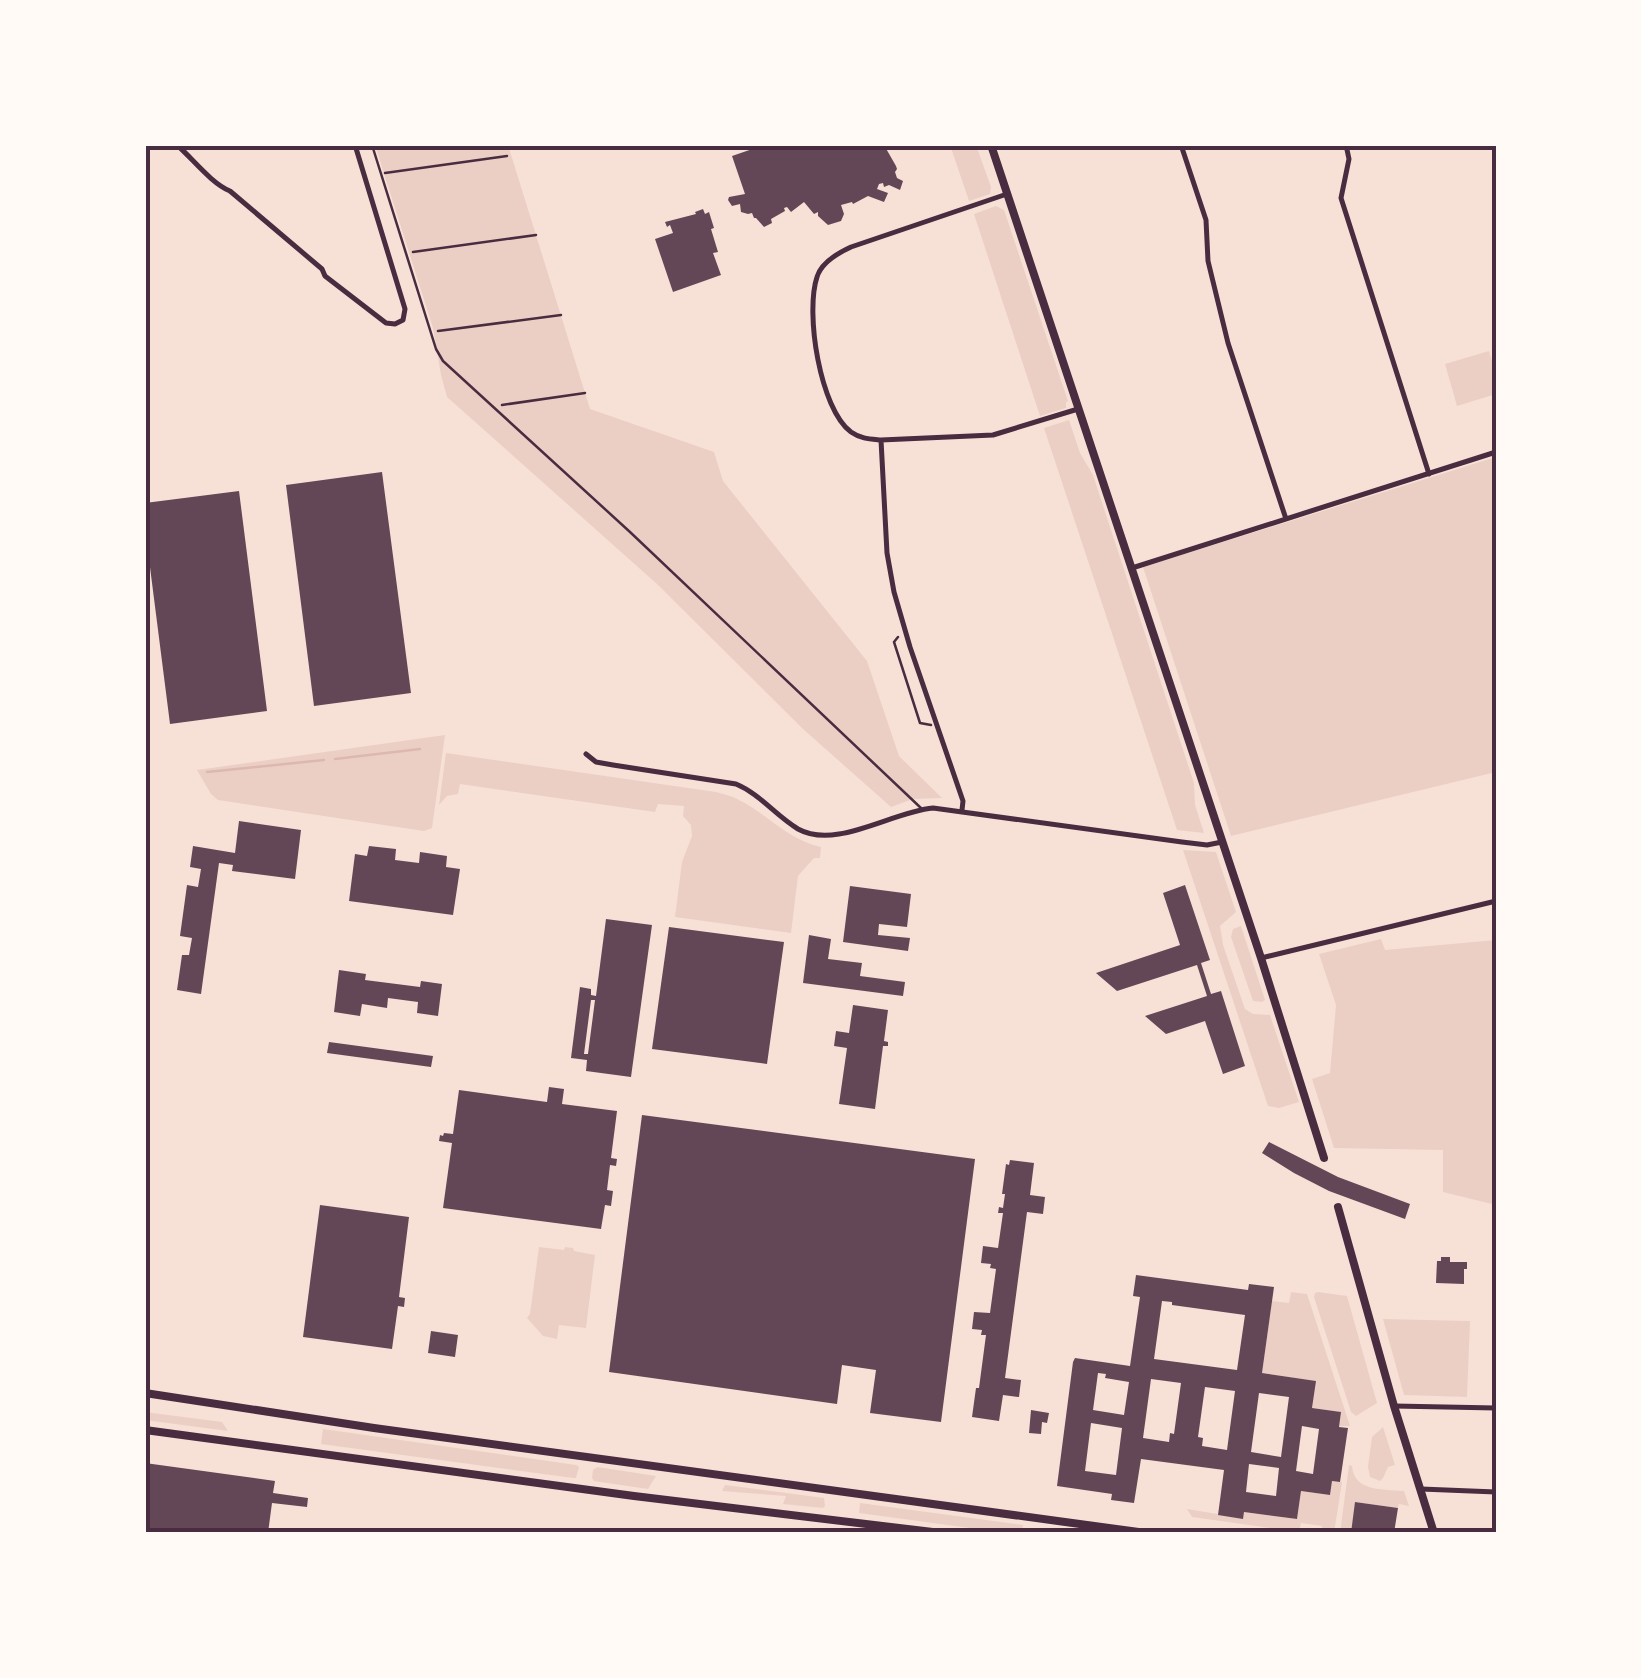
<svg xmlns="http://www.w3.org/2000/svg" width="1641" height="1678" viewBox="0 0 1641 1678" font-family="Figtree,sans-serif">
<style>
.green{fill:#ebcfc5}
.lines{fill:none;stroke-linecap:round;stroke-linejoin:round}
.stream{stroke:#dcb8b0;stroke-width:2.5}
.building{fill:#644757;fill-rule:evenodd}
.path{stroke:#4a2c40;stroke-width:2.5}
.service{stroke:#4a2c40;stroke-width:2.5}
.minor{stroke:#4a2c40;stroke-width:5}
.secondary{stroke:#4a2c40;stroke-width:8}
.neatline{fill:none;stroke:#4a2c40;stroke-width:4}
</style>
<rect width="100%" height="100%" fill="#f7e1d7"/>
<!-- green -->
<path class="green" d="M375,145H508L590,409L714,452L723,481L867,661L899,756L942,798L913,799L891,807L803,729L657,584L447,397L441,375L433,328Z
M950,145H976L991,187L990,194L969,201Z
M996,206L1004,210L1068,401L1066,402V408L1040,416L974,214Z
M1489,351L1496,375V394L1457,406L1445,364Z
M1069,420L1080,453L1093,475L1194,783L1195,805L1204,833L1177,830L1044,428Z
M1496,457V772L1231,836L1143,567Z
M445,735L432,828L424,831L218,800L211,794L197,770Z
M446,753L716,792C723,794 732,796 739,800C769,815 786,839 821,847L820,858H814L798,876L791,933L675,917L682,862L692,836L691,825L683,816L684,806L658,804L655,812L460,784L458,794L447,796L439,805Z
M1183,850L1216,852L1236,912L1220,926L1223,945L1245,1009L1253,1014L1270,1015L1299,1102L1279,1108L1268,1106Z
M1241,926L1265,1000L1262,1002L1253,1001L1231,937L1233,929Z
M1381,939L1385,950L1496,940V1205L1443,1192V1150L1334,1148L1312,1079L1330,1073L1336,1005L1319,954Z
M539,1247L564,1250L565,1247L573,1248L574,1251L595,1255L586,1328L559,1325L557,1339L543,1336L527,1318L530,1314Z
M1291,1292L1307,1294L1350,1426H1339L1340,1412L1312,1408L1315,1381L1262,1373L1272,1301L1289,1303Z
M1318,1292L1347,1296L1377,1403L1356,1416L1351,1412L1314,1297L1315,1293Z
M1383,1319L1470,1321L1467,1397L1404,1395Z
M145,1412L222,1422L228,1431L145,1420Z
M1383,1427L1395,1465L1388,1467L1383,1478L1380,1481L1370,1477L1368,1467L1372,1437Z
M323,1429L576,1465L579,1467L576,1478H573L321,1444Z
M1349,1465L1352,1466C1354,1492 1383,1489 1404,1491L1409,1506L1399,1504L1398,1508L1356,1502L1351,1533H1340Z
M597,1467L656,1476L648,1489L594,1481L592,1478L593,1470Z
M1332,1481L1342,1482L1334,1533H1322V1526L1301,1523L1299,1532L1192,1517L1187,1509L1242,1518L1244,1512L1297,1519L1301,1491L1330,1495Z
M725,1485L824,1498L825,1506L823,1508L783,1504L786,1496L722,1491Z
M860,1503L1023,1525L1022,1533H1007L859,1513Z"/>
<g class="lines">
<!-- stream -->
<path class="stream" d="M335,759L420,749
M207,772L324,760"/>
</g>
<!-- building -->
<path class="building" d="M764,145H884L896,166L897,169L895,172L897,178L903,181L900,190L889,185L884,187L883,183L879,184L877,189L888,193L884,202L868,196L853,204L852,202L841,205L844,214L841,221L828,225L818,216V212L814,214L804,202L791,212L787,207L784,208L785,211L771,219L772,223L764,227L756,218H754L752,213L748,214L741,212L740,204L732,206L728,200L729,197L745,194L732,156Z
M703,209L705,214L709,212L714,228L711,229L718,252L713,253L721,275L673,292L655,239L673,233L670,225L667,227L665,222L696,214L695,212Z
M382,472L411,693L314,706L286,485Z
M239,491L267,711L170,724L145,528V503Z
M239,821L301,830L295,879L232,871L233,865L219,863L201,994L177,990L182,955H189L192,938L180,936L187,885L198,887L201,869L190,867L193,846L235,853Z
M369,846L396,849L395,860L419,863L420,852L447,856L446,867L460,869L453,915L349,901L355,854L367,856Z
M1185,885L1210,960L1201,963L1211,994L1221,991L1245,1066L1223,1074L1205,1021L1166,1034L1145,1016L1207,996L1197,965L1117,991L1096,973L1180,945L1163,893Z
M850,886L911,894L907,927L879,924L878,935L910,938L908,951L843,942Z
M606,919L652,925L631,1077L586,1071L587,1060L571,1058L580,987L591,989V995L596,996ZM591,1000H595L588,1054H584Z
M669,927L784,942L767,1064L652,1049Z
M809,935L831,939L828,959L862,963L860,976L905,982L903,996L803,983Z
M339,970L366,974L365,980L420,987L421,981L442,984L438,1016L417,1013L418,1002L388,998L387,1008L362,1004L360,1016L334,1012Z
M853,1005L888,1010L884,1041L888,1042V1046H883L875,1109L839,1104L847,1048L834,1046L836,1031L849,1033Z
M329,1042L433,1056L431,1067L327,1053Z
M549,1087L564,1089L562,1104L617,1111L611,1158L617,1159L616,1166L610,1165L607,1190L613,1191L611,1206L605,1205L601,1229L443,1208L452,1143L439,1141L440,1135L443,1136L444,1133L453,1134L459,1090L547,1102Z
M642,1115L975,1159L941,1422L870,1413L876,1370L842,1365L837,1404L609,1372Z
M1269,1142L1338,1177L1410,1204L1405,1219L1329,1191L1294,1173L1262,1153Z
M1010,1160L1034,1163L1030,1195L1045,1197L1043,1214L1027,1212L1005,1378L1021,1380L1019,1397L1003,1395L999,1421L972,1417L976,1388H979L986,1335H981L982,1330L972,1329L974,1312L990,1313L996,1269L990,1268L991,1264L981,1263L983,1246L998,1248L1003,1213H998L999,1207L1003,1208L1005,1194H1002L1006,1164L1009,1165Z
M320,1205L409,1217L399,1297L405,1298L404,1307L398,1306L392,1349L303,1337Z
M1441,1257H1450V1262H1467V1269H1464V1284L1436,1283L1437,1261H1441Z
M1136,1275L1248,1290L1249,1284L1274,1287L1262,1373L1316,1381L1312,1408L1341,1412L1339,1427L1348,1428L1340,1482L1332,1481L1330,1495L1301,1491L1297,1519L1244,1512L1243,1519L1218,1515L1224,1470L1141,1459L1134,1503L1111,1500L1112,1494L1057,1486L1073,1362L1075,1358L1130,1366L1140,1297L1133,1296ZM1162,1301L1172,1302V1305L1245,1315L1237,1370L1154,1359ZM1098,1373L1106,1374L1105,1378L1129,1382L1124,1415L1093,1410ZM1151,1379L1181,1383L1174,1434L1170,1433L1169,1442L1143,1438ZM1205,1387L1235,1391L1227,1450L1202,1446L1203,1438L1198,1437ZM1259,1393L1289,1397L1281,1457L1251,1452ZM1091,1423L1122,1428L1116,1475L1085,1471ZM1302,1426L1319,1429L1313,1474L1296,1471ZM1249,1464L1279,1468L1276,1496L1246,1492Z
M431,1331L458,1335L455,1357L428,1353Z
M1031,1410L1049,1413L1047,1423L1042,1422L1041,1434L1029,1433Z
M145,1463L275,1481L273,1493L308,1498L307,1507L272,1503L268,1533H145Z
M1355,1502L1398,1508L1394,1533H1351Z"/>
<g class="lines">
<!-- path -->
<path class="path" d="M385,173L507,156
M413,252L536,235
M438,331L561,315
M502,405L585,393
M898,637L894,642L920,723L931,725"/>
<!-- service -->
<path class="service" d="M372,145L436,349L443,361L630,532L922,809"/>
<!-- minor -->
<path class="minor" d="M177,145C193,159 211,183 230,191L322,269L325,276L386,323L395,324L403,320L405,309L355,145
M1181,145L1206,220L1208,261L1228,343L1286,519
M1346,145L1349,159L1341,198L1429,474
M1007,194L851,247C838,253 821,263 817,277C805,313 820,409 851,432C861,439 870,439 881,440L993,435L1078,409
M881,440L887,553L894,592L910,647L963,801L962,810
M1132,568L1496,452
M586,754L596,762L613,765L736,784C760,794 776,816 798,829C836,850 891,812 933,808L1182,842L1207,845L1222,842
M1261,958L1496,901
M1394,1406L1496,1408
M1421,1489L1496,1492"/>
<!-- secondary -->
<path class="secondary" d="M991,145L1261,958L1324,1158
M1338,1207L1394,1406L1434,1533
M145,1393L374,1428L1146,1533
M145,1430L634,1496L941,1533"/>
</g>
<!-- border -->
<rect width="1641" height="1678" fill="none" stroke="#fffaf5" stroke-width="295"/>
<rect x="148" y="148" width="1346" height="1382" class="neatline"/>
</svg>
